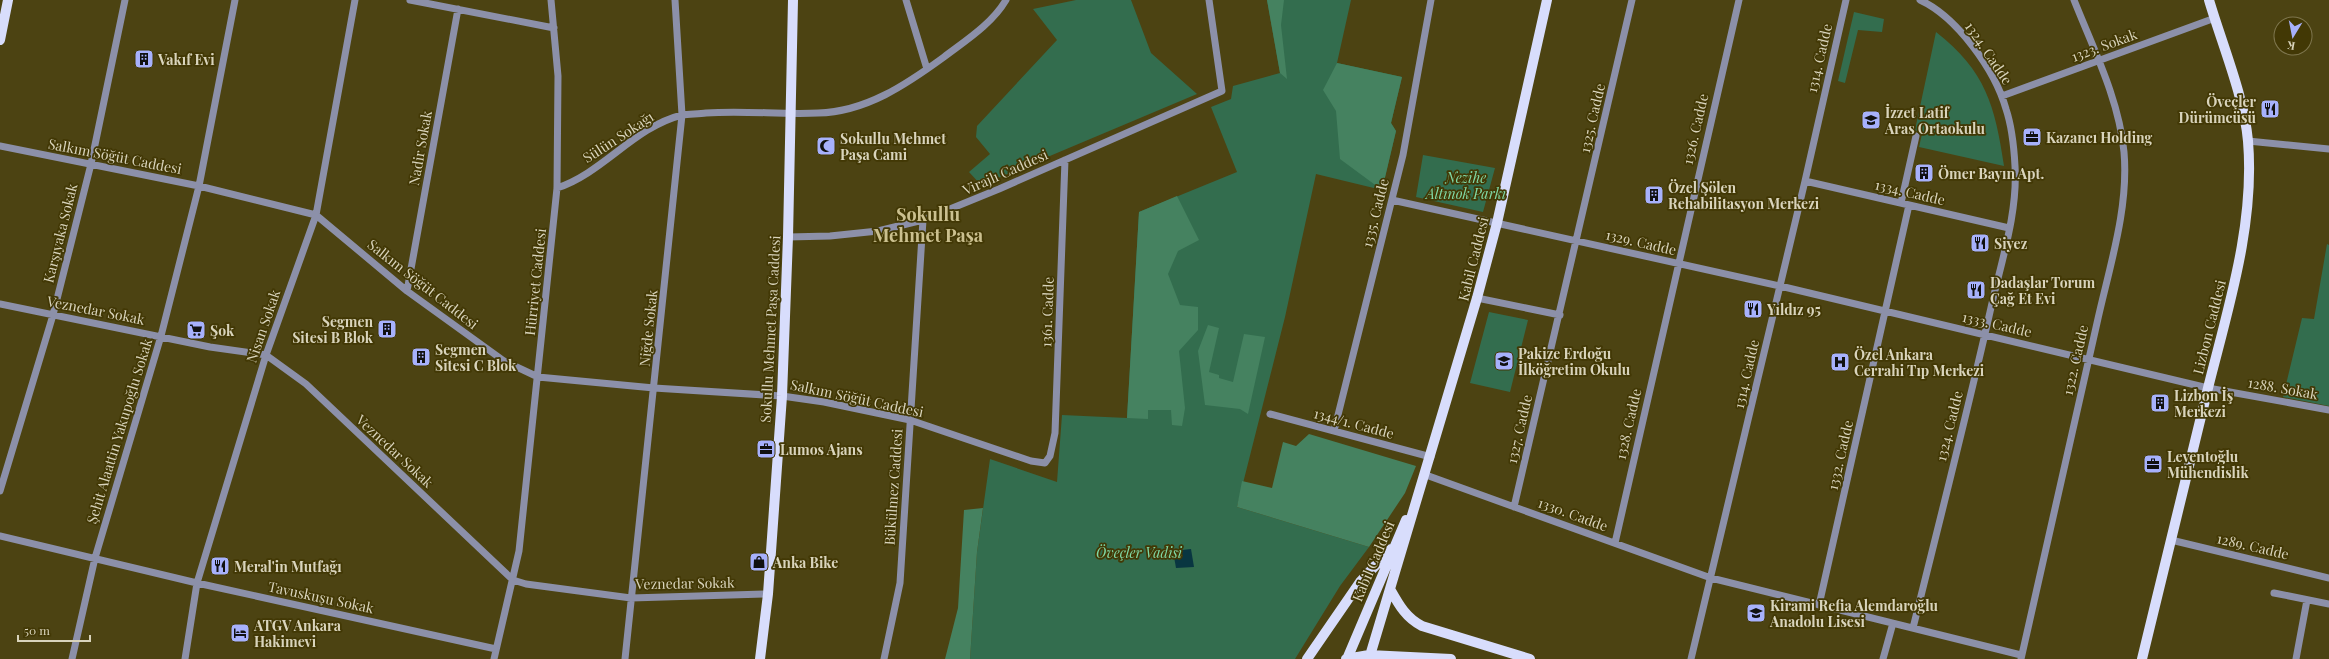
<svg xmlns="http://www.w3.org/2000/svg" width="2329" height="659" viewBox="0 0 2329 659" font-family="'Playfair Display',serif">
<style>
.green{fill:#336d4e}
.forest{fill:#458260}
.water{fill:#093641}
.lines{fill:none;stroke-linecap:round;stroke-linejoin:round}
.minor{stroke:#8c90a9;stroke-width:7}
.major{stroke:#d8ddfc;stroke-width:10}
.labels{text-anchor:middle;dominant-baseline:central;stroke-width:3.5;stroke-linejoin:round;paint-order:stroke}
.street-label{font-size:14px;fill:#d9d4bc;stroke:#423805}
.poi-label{font-size:14px;font-weight:bold;fill:#d9d4bc;stroke:#423805;text-anchor:start}
.park-label{font-size:14px;font-style:italic;fill:#81daa7;stroke:#423805}
.district-label{font-size:18px;font-weight:bold;fill:#cbc08f;stroke:#423805}
</style>
<rect width="100%" height="100%" fill="#4c4312"/>
<!-- green -->
<path class="green" d="M1076,0H1131L1151,53L1197,94L981,185L969,172L990,154L976,137L977,126L1057,40L1033,9Z
M1267,0H1351L1337,63L1402,77L1391,123L1396,131L1382,190L1316,174L1285,317L1237,507L1369,547L1340,586L1295,659H970L977,552L990,459L1057,482L1062,415L1127,418L1139,212L1237,172L1211,107L1231,99L1233,86L1280,73Z
M1854,12L1884,19L1882,32L1858,30L1845,83L1838,81Z
M1936,32C1986,71 1995,106 2004,166L1919,147L1922,134L1915,130Z
M1423,155L1495,168L1483,212L1416,197Z
M2327,244L2329,245V406L2283,397L2302,318L2314,319Z
M1489,312L1528,320L1510,392L1470,383Z"/>
<!-- forest -->
<path class="forest" d="M1267,0H1284L1281,25L1287,79L1280,73Z
M1337,63L1402,77L1391,123L1396,131L1382,190L1340,159L1336,111L1323,90Z
M1177,196L1199,240L1178,251L1168,274L1180,305L1198,307V330L1179,351L1185,408L1182,426L1172,425L1171,410H1148V419L1127,418L1139,212Z
M1208,325L1219,328L1209,372L1219,375V378L1233,382L1244,334L1265,337L1248,414L1240,409L1205,405L1198,351Z
M1309,434L1416,466L1405,493L1369,547L1237,507L1242,481L1272,488L1283,442L1296,446Z
M983,508L977,552L970,659H945L958,608L964,510Z"/>
<!-- water -->
<path class="water" d="M1191,549L1194,567L1176,568L1173,551Z"/>
<g class="lines">
<!-- minor -->
<path class="minor" d="M410,0L554,28
M906,0L927,69
M2002,96L2215,18
M2248,141L2329,149
M0,146L199,186L316,215L407,291L504,361L538,377L654,388L782,396L824,402L910,420L1031,461L1045,463L1050,456L1055,433L1065,160
M1805,181L2009,228
M557,188C603,173 634,127 682,115C690,114 699,114 706,113C744,110 781,115 818,113C866,112 907,84 944,57C965,41 992,24 1006,0
M1392,200L1780,286L2208,388L2329,410
M1901,203L1916,136
M788,237L830,236L878,231L923,220L999,189L1222,91L1209,0
M407,291L458,9
M1477,298L1560,315
M0,304L210,347L266,355L306,384L513,580L526,584L631,598L768,594
M1270,414L1431,457
M1334,431L1403,155L1431,0
M1426,475L1711,578L2021,655
M0,491L53,315L91,164L125,0
M1514,507L1632,0
M0,536L197,583L496,649
M2171,540L2329,578
M1615,543L1739,0
M2274,593L2329,604
M1819,605L1909,205
M1913,628C1939,523 1966,418 1990,312C2000,265 2018,215 2015,166C2014,147 2012,127 2006,109C1995,70 1957,17 1920,0
M72,659L95,558L161,336L199,186L235,0
M185,659L197,583L266,355L316,215L355,0
M494,659L519,551L557,188L558,76L551,0
M625,659L682,115L675,0
M884,659L900,583L923,220
M1691,659L1805,181L1846,0
M1883,659L1893,623
M2021,659C2046,547 2072,435 2097,323C2109,268 2129,209 2124,152C2119,99 2093,48 2074,0
M2296,659L2307,600"/>
<!-- major -->
<path class="major" d="M0,40L8,0
M1390,589C1399,605 1406,618 1422,626L1530,659
M760,659L768,594L782,396L788,237L793,0
M1307,659L1360,582L1391,549
M1346,659L1369,655L1451,659
M1347,659L1406,520
M1369,659L1477,298L1497,223L1547,0
M2142,659C2164,569 2186,478 2208,388C2228,308 2255,225 2248,141C2244,96 2222,44 2209,0"/>
</g>
<!-- icons -->
<defs>
<g id="building-square" transform="scale(1)"><rect x="-9" y="-9" width="18" height="18" rx="4" fill="#a7b1fc" stroke="#423805"/><path d="M-4-6H4V6H1V3H-1V6H-4ZM-2.5-4.3h1.7v1.8h-1.7ZM.8-4.3h1.7v1.8H.8ZM-2.5-1h1.7V.8h-1.7ZM.8-1h1.7V.8H.8Z" fill="#111"/></g>
<g id="restaurant-square" transform="scale(1)"><rect x="-9" y="-9" width="18" height="18" rx="4" fill="#a7b1fc" stroke="#423805"/><path d="M-5-6h1v4h1v-4h1v4h1v-4h1v5L-1.5 .5V6h-2V.5L-5-1ZM5-6V6H3V1.5H1.5Q1.5-4 5-6Z" fill="#111"/></g>
<g id="school-square" transform="scale(1)"><rect x="-9" y="-9" width="18" height="18" rx="4" fill="#a7b1fc" stroke="#423805"/><path d="M0-5L7-2L0 1L-7-2ZM-4 1L0 2.5L4 1V4Q0 6-4 4Z" fill="#111"/></g>
<g id="office-square" transform="scale(1)"><rect x="-9" y="-9" width="18" height="18" rx="4" fill="#a7b1fc" stroke="#423805"/><path d="M-6-3h4V-5.5h4V-3h4V5H-6ZM-1-4.5V-3h2v-1.5ZM-6 0V1H6V0Z" fill="#111"/></g>
<g id="mosque-square" transform="scale(1)"><rect x="-9" y="-9" width="18" height="18" rx="4" fill="#a7b1fc" stroke="#423805"/><path d="M3.5-4.9A6 6 0 1 0 3.5 4.9A5 5 0 1 1 3.5-4.9Z" fill="#111"/></g>
<g id="supermarket-square" transform="scale(1)"><rect x="-9" y="-9" width="18" height="18" rx="4" fill="#a7b1fc" stroke="#423805"/><path d="M-6-5.5h2.5l.6 2H6L4.5 2H-2.5L-4.4-4H-6ZM-1.5 3.2a1.3 1.3 0 1 0 .1 0ZM3 3.2a1.3 1.3 0 1 0 .1 0Z" fill="#111"/></g>
<g id="hospital-square" transform="scale(1)"><rect x="-9" y="-9" width="18" height="18" rx="4" fill="#a7b1fc" stroke="#423805"/><path d="M-5-5h3v3.5h4V-5h3V5h-3V1.5h-4V5h-3Z" fill="#111"/></g>
<g id="shop-square" transform="scale(1)"><rect x="-9" y="-9" width="18" height="18" rx="4" fill="#a7b1fc" stroke="#423805"/><path d="M-5-2.5h2.3a2.7 3.5 0 0 1 5.4 0H5L5.5 6h-11ZM-1.5-2.5h3a1.5 2.3 0 0 0-3 0Z" fill="#111"/></g>
<g id="hotel-square" transform="scale(1)"><rect x="-9" y="-9" width="18" height="18" rx="4" fill="#a7b1fc" stroke="#423805"/><path d="M-6-4.5h1.5V1H6V5H4.5V3h-9V5H-6ZM-4 0a1.8 1.8 0 1 1 3.6 0ZM.5 0V-2.5h3Q6-2.5 6 0Z" fill="#111"/></g>
</defs>
<g fill-rule="evenodd">
<use href="#building-square" x="144" y="59"/>
<use href="#restaurant-square" x="2270" y="109"/>
<use href="#school-square" x="1871" y="120"/>
<use href="#office-square" x="2032" y="137"/>
<use href="#mosque-square" x="826" y="146"/>
<use href="#building-square" x="1924" y="173"/>
<use href="#building-square" x="1654" y="195"/>
<use href="#restaurant-square" x="1980" y="243"/>
<use href="#restaurant-square" x="1976" y="290"/>
<use href="#restaurant-square" x="1753" y="309"/>
<use href="#building-square" x="387" y="329"/>
<use href="#supermarket-square" x="196" y="330"/>
<use href="#building-square" x="421" y="357"/>
<use href="#school-square" x="1504" y="361"/>
<use href="#hospital-square" x="1840" y="362"/>
<use href="#building-square" x="2160" y="403"/>
<use href="#office-square" x="766" y="449"/>
<use href="#office-square" x="2153" y="464"/>
<use href="#shop-square" x="759" y="562"/>
<use href="#restaurant-square" x="220" y="566"/>
<use href="#school-square" x="1756" y="613"/>
<use href="#hotel-square" x="240" y="633"/>
</g>
<g class="labels">
<!-- street labels -->
<g class="street-label">
<text transform="translate(2104 45) rotate(-20)">1323. Sokak</text>
<text transform="translate(1989 53) rotate(56)">1324. Cadde</text>
<text transform="translate(1819 58) rotate(-77)">1314. Cadde</text>
<text transform="translate(1592 118) rotate(-77)">1325. Cadde</text>
<text transform="translate(1695 129) rotate(-77)">1326. Cadde</text>
<text transform="translate(618 137) rotate(-33)">Sülün Sokağı</text>
<text transform="translate(420 148) rotate(-80)">Nadir Sokak</text>
<text transform="translate(115 156) rotate(11)">Salkım Söğüt Caddesi</text>
<text transform="translate(1005 172) rotate(-24)">Virajlı Caddesi</text>
<text transform="translate(1910 192) rotate(13)">1334. Cadde</text>
<text transform="translate(1375 213) rotate(-76)">1335. Cadde</text>
<text transform="translate(60 233) rotate(-76)">Karşıyaka Sokak</text>
<text transform="translate(1641 242) rotate(13)">1329. Cadde</text>
<text transform="translate(1473 259) rotate(-76)">Kabil Caddesi</text>
<text transform="translate(535 282) rotate(-84)">Hürriyet Caddesi</text>
<text transform="translate(423 284) rotate(38)">Salkım Söğüt Caddesi</text>
<text transform="translate(96 310) rotate(11)">Veznedar Sokak</text>
<text transform="translate(1047 312) rotate(-88)">1361. Cadde</text>
<text transform="translate(1997 324) rotate(13)">1333. Cadde</text>
<text transform="translate(263 326) rotate(-71)">Nisan Sokak</text>
<text transform="translate(2209 327) rotate(-76)">Lizbon Caddesi</text>
<text transform="translate(648 328) rotate(-84)">Niğde Sokak</text>
<text transform="translate(770 329) rotate(-87)">Sokullu Mehmet Paşa Caddesi</text>
<text transform="translate(2075 360) rotate(-77)">1322. Cadde</text>
<text transform="translate(1746 374) rotate(-77)">1314. Cadde</text>
<text transform="translate(2283 388) rotate(10)">1288. Sokak</text>
<text transform="translate(857 398) rotate(12)">Salkım Söğüt Caddesi</text>
<text transform="translate(1354 423) rotate(15)">1344/1. Cadde</text>
<text transform="translate(1628 424) rotate(-77)">1328. Cadde</text>
<text transform="translate(1949 426) rotate(-76)">1324. Cadde</text>
<text transform="translate(1519 429) rotate(-77)">1327. Cadde</text>
<text transform="translate(119 431) rotate(-73)">Şehit Alaattin Yakupoğlu Sokak</text>
<text transform="translate(395 451) rotate(43)">Veznedar Sokak</text>
<text transform="translate(1840 455) rotate(-77)">1332. Cadde</text>
<text transform="translate(893 487) rotate(-86)">Bükülmez Caddesi</text>
<text transform="translate(1573 514) rotate(20)">1330. Cadde</text>
<text transform="translate(2253 546) rotate(13)">1289. Cadde</text>
<text transform="translate(1373 561) rotate(-67)">Kabil Caddesi</text>
<text transform="translate(685 583) rotate(-1)">Veznedar Sokak</text>
<text transform="translate(321 597) rotate(12)">Tavuskuşu Sokak</text>
</g>
<!-- poi labels -->
<g class="poi-label">
<text x="158" y="59">Vakıf Evi</text>
<text x="2256" y="101" text-anchor="end">Öveçler<tspan x="2256" dy="16">Dürümcüsü</tspan></text>
<text x="1885" y="112">İzzet Latif<tspan x="1885" dy="16">Aras Ortaokulu</tspan></text>
<text x="2046" y="137">Kazancı Holding</text>
<text x="840" y="138">Sokullu Mehmet<tspan x="840" dy="16">Paşa Cami</tspan></text>
<text x="1938" y="173">Ömer Bayın Apt.</text>
<text x="1668" y="187">Özel Şölen<tspan x="1668" dy="16">Rehabilitasyon Merkezi</tspan></text>
<text x="1994" y="243">Siyez</text>
<text x="1990" y="282">Dadaşlar Torum<tspan x="1990" dy="16">Çağ Et Evi</tspan></text>
<text x="1767" y="309">Yıldız 95</text>
<text x="373" y="321" text-anchor="end">Segmen<tspan x="373" dy="16">Sitesi B Blok</tspan></text>
<text x="210" y="330">Şok</text>
<text x="435" y="349">Segmen<tspan x="435" dy="16">Sitesi C Blok</tspan></text>
<text x="1518" y="353">Pakize Erdoğu<tspan x="1518" dy="16">İlköğretim Okulu</tspan></text>
<text x="1854" y="354">Özel Ankara<tspan x="1854" dy="16">Cerrahi Tıp Merkezi</tspan></text>
<text x="2174" y="395">Lizbon İş<tspan x="2174" dy="16">Merkezi</tspan></text>
<text x="780" y="449">Lumos Ajans</text>
<text x="2167" y="456">Leventoğlu<tspan x="2167" dy="16">Mühendislik</tspan></text>
<text x="773" y="562">Anka Bike</text>
<text x="234" y="566">Meral'in Mutfağı</text>
<text x="1770" y="605">Kirami Refia Alemdaroğlu<tspan x="1770" dy="16">Anadolu Lisesi</tspan></text>
<text x="254" y="625">ATGV Ankara<tspan x="254" dy="16">Hakimevi</tspan></text>
</g>
<!-- park labels -->
<g class="park-label">
<text x="1466" y="177">Nezihe<tspan x="1466" dy="16">Altınok Parkı</tspan></text>
<text x="1139" y="552">Öveçler Vadisi</text>
</g>
<!-- district labels -->
<g class="district-label">
<text x="928" y="214">Sokullu<tspan x="928" dy="21">Mehmet Paşa</tspan></text>
</g>
</g>
<!-- north arrow -->
<g transform="translate(2293 36) rotate(190)"><circle r="19" fill="#423805" stroke="#7e764e"/>
<path d="M0-3L7 15L0 10L-7 15Z" fill="#a7b1fc"/>
<text y="-6" font-size="11" font-weight="bold" text-anchor="middle" fill="#d9d4bc">K</text>
</g>
<!-- scale -->
<path d="M18 635v6h72v-6" fill="none" stroke="#d9d4bc" stroke-width="2"/>
<text x="24" y="635" font-size="12" fill="#d9d4bc" stroke="#423805" stroke-width="3" paint-order="stroke">50 m</text>
</svg>
